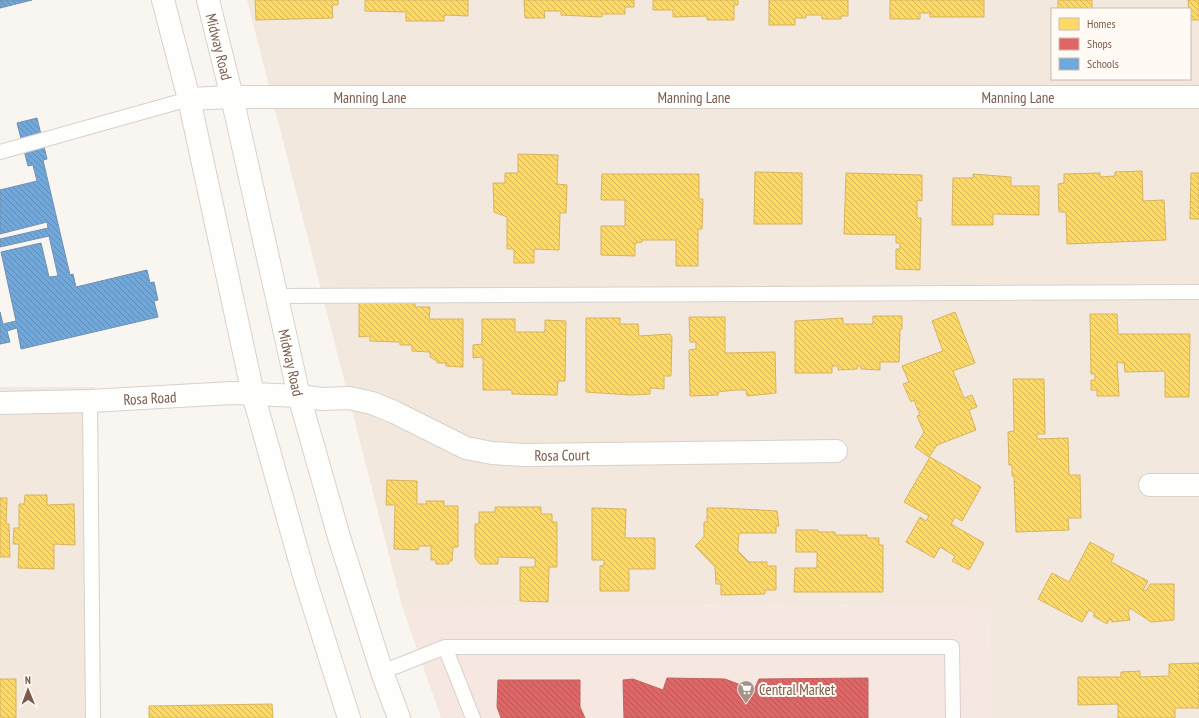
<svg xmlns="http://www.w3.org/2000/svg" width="1199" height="718" viewBox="0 0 1199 718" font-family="'PT Sans Narrow',sans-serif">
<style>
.residential{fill:#f2e8de;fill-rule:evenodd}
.commercial{fill:#f6e8e1}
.homes{fill:url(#homes-back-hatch);stroke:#d7b45e}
.shops{fill:url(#shops-back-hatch);stroke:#c1635e}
.schools{fill:url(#schools-back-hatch);stroke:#7291b1}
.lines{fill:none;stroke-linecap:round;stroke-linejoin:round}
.service-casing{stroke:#d7d1cb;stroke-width:16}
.minor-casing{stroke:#d7d1cb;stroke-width:24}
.secondary-casing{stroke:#d9d2cb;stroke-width:24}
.service{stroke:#fefefd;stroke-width:14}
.minor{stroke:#fefefd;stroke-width:22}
.secondary{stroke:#fefefd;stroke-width:22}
.labels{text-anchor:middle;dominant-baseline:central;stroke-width:4;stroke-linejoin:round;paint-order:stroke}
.street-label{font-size:15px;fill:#7a5c4d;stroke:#fffaf3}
.poi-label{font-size:15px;fill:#7a5c4d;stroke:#fffaf3;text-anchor:start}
</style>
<defs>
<pattern id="homes-back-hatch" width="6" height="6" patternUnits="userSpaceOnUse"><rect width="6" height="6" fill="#ffd966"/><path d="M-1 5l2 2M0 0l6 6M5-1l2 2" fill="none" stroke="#d3b356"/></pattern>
<pattern id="shops-back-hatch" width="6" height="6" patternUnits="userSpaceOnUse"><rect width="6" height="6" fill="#e06666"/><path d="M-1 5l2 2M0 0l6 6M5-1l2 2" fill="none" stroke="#bb5756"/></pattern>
<pattern id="schools-back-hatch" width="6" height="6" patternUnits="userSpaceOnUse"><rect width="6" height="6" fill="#6fa8dc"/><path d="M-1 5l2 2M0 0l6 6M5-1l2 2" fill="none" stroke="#608cb5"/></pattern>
</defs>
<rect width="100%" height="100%" fill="#f9f5f0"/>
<!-- residential -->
<path class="residential" d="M247,0H1199V718H990L988,605L402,606ZM1052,9H1190V79H1052Z
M0,387H95L100,718H0Z"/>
<!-- commercial -->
<path class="commercial" d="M988,605L990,718H441L402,606Z"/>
<!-- homes -->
<path class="homes" d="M255,0H338V5H332L333,18L256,20Z
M365,0H468V16L444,15V21H406V12L365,11Z
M524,0H634V7H625V14H602V17L561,15V11H544L545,18H525Z
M653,0H738V5H734V20H707V16L673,17V10H653Z
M769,0H848V16H841V19H822V15H806V18H795V25H769Z
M890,0H984V17H930V13H920V19H890Z
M1058,0H1092V9H1058Z
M1188,0H1199V20H1190Z
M518,154L558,155L557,184L567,185L566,213H560L559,250L534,249V263H514V249H507V217L494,212L493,183H505V173H518Z
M1142,171L1143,201L1164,200L1166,240L1067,244L1066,212H1059L1058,184L1064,183V174L1100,173V177L1115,176V172Z
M755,172L802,173V224H754Z
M846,173L922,175V201L917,200V218H921L920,270L896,269V249H900V243H896V235L844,234Z
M1191,173H1199V219H1190Z
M602,174H699V199H703L702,229H698V266H676V240H642V242L635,243V256L601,255V226H625V200H601Z
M973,174L1011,177V186H1039V215L993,214V225H952L953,178H973Z
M359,302H415V307H430L429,319H463V367L446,366V363H437V361L430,357V352L412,351V345H400V342L370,341V336L359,337Z
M955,312L975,363L953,371L964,398L972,395L977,407L969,410L976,430L937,445L929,457L915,447L924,432L917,416L920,415L914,400L911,402L903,384L909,382L902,366L943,351L932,321Z
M1090,314H1117L1118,334H1190L1189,397H1165V371L1125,372L1124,363L1117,362L1119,396H1097V390H1091V380H1095V374H1091Z
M873,316H902V329H900L899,362H880V370L861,369V366H857V369L838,370V366H832V373H795V321L843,318V324H873Z
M689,317H725V353L775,352L776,393L747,396L746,390H735L718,392V395L690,396L689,350L696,349V342H690Z
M586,318H620V324H638L639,336L670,334L672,337L671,376H664V389L650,388V394L631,395L586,392Z
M482,319H515V332H545V320L566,321L565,381H558L557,395L512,394V390H483V357L473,358V345L482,344Z
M1013,379H1044L1045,434H1037V439L1068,438L1069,475H1080L1081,518H1068L1069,530L1016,532L1014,476H1012V465H1009L1008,432L1014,431Z
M930,457L981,487L962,521L955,517L951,524L984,543L969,570L952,561L955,556L940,547L934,558L906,542L920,517L926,521L929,516L904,502Z
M387,480L417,481V504H427L426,501H444V506H458V547H453L452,561H449V564H436V560H431V546H419L418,550L394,549L395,505H386Z
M25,495H47V505L74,504L75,545L54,544V569L18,568L19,544H13L14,528H19V504H24Z
M0,498H7L6,524H9L10,557H0Z
M495,507H541V514H552V522H557V567H549L548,602L520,601V567H535V558L498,557V564H480L475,558V524H479V512H495Z
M592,508L626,509L625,538H655V569H629V591H600V566L604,565V560H592Z
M707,508H724L777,511L779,526H776V533H739L738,546V551L749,562H767V566H776V590H765V594L721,595V584H716L715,567L695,546L704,537V522H707Z
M796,530H818V532H835V535H867V538H879V545H883V592H794L795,568H817V552H796Z
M1090,542L1114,555L1111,562L1148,581L1143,590L1146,591L1150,584H1174V620L1151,622L1130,608L1128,612L1130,620L1112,622L1110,618L1107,624L1093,616L1095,613L1089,610L1082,622L1038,599L1052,573L1069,582Z
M1199,663V708H1175V718H1118V704L1078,705V677H1121V672L1140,671V677L1169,676V664Z
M0,679H16V718H0Z
M272,704L273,718H149V706Z"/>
<!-- shops -->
<path class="shops" d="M667,678L725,679L754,690L759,679L868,678V718H624L623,680L633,679L663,690Z
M498,680H580V707L585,718H501L497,707Z"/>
<!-- schools -->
<path class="schools" d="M0,0H32L0,8Z
M37,118L47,159L43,160L70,275L73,274L76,287L147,270L150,283L154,282L158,300L154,301L158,317L21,349L17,328L7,331L10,342L0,344V312L3,324L16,321L1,252L41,243L49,277L58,276L49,236L0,247V239L48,228L47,222L0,234V190L37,181L33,165L28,166L17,123Z"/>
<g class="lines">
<!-- service casing -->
<g class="service-casing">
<path id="service" d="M0,152L189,99
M277,296L1199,292
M90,401L93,718
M445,647L473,718
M382,672L445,647H952L953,718"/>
</g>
<!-- minor casing -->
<g class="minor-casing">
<g id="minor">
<path id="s1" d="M189,99L232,97H1199"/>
<path id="s2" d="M0,403L90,401L232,393L299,396L322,399L349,398L372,403L394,412L466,448L492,453L524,455L836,451"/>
<path d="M1150,485H1199"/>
</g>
</g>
<!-- secondary casing -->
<g class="secondary-casing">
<g id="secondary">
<path d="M163,0L189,99L253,394L305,579L349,718"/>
<path id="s3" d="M208,0L232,97L299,396L339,537L382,672L399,718"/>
</g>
</g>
<!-- service -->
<use href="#service" class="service"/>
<!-- minor -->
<use href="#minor" class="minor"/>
<!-- secondary -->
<use href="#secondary" class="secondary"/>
</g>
<!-- icons -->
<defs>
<g id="supermarket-pin" transform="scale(0.9)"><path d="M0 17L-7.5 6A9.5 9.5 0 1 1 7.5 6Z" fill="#a69286" stroke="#fffaf3"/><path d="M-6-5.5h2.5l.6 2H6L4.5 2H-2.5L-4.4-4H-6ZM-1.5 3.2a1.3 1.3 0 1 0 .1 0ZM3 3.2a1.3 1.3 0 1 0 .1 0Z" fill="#fff"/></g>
</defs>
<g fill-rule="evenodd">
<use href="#supermarket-pin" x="746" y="689"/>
</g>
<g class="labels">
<!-- street labels -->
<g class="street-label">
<text stroke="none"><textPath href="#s3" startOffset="48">Midway Road</textPath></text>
<text stroke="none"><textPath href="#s1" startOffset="181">Manning Lane</textPath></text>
<text stroke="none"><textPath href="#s1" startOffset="505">Manning Lane</textPath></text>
<text stroke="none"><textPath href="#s1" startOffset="829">Manning Lane</textPath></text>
<text stroke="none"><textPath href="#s3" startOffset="372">Midway Road</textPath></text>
<text stroke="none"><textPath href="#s2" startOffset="150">Rosa Road</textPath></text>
<text stroke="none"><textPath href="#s2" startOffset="574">Rosa Court</textPath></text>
</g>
<!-- poi labels -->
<g class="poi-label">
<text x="759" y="689">Central Market</text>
</g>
</g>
<!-- legend -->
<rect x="1051" y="8" width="140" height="72" fill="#fffaf3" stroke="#cabbb1"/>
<rect x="1059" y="18" width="20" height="12" fill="#ffd966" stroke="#cabbb1"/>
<text x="1087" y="28" font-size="12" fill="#7a5c4d">Homes</text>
<rect x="1059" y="38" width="20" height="12" fill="#e06666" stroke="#cabbb1"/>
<text x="1087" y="48" font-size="12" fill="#7a5c4d">Shops</text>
<rect x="1059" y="58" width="20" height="12" fill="#6fa8dc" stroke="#cabbb1"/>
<text x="1087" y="68" font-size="12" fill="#7a5c4d">Schools</text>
<!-- north arrow -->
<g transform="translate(28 690) rotate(359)" stroke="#fffaf3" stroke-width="3" paint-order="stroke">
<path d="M0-3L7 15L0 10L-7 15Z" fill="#7a5c4d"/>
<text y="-6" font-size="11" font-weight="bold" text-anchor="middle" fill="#7a5c4d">N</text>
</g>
</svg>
